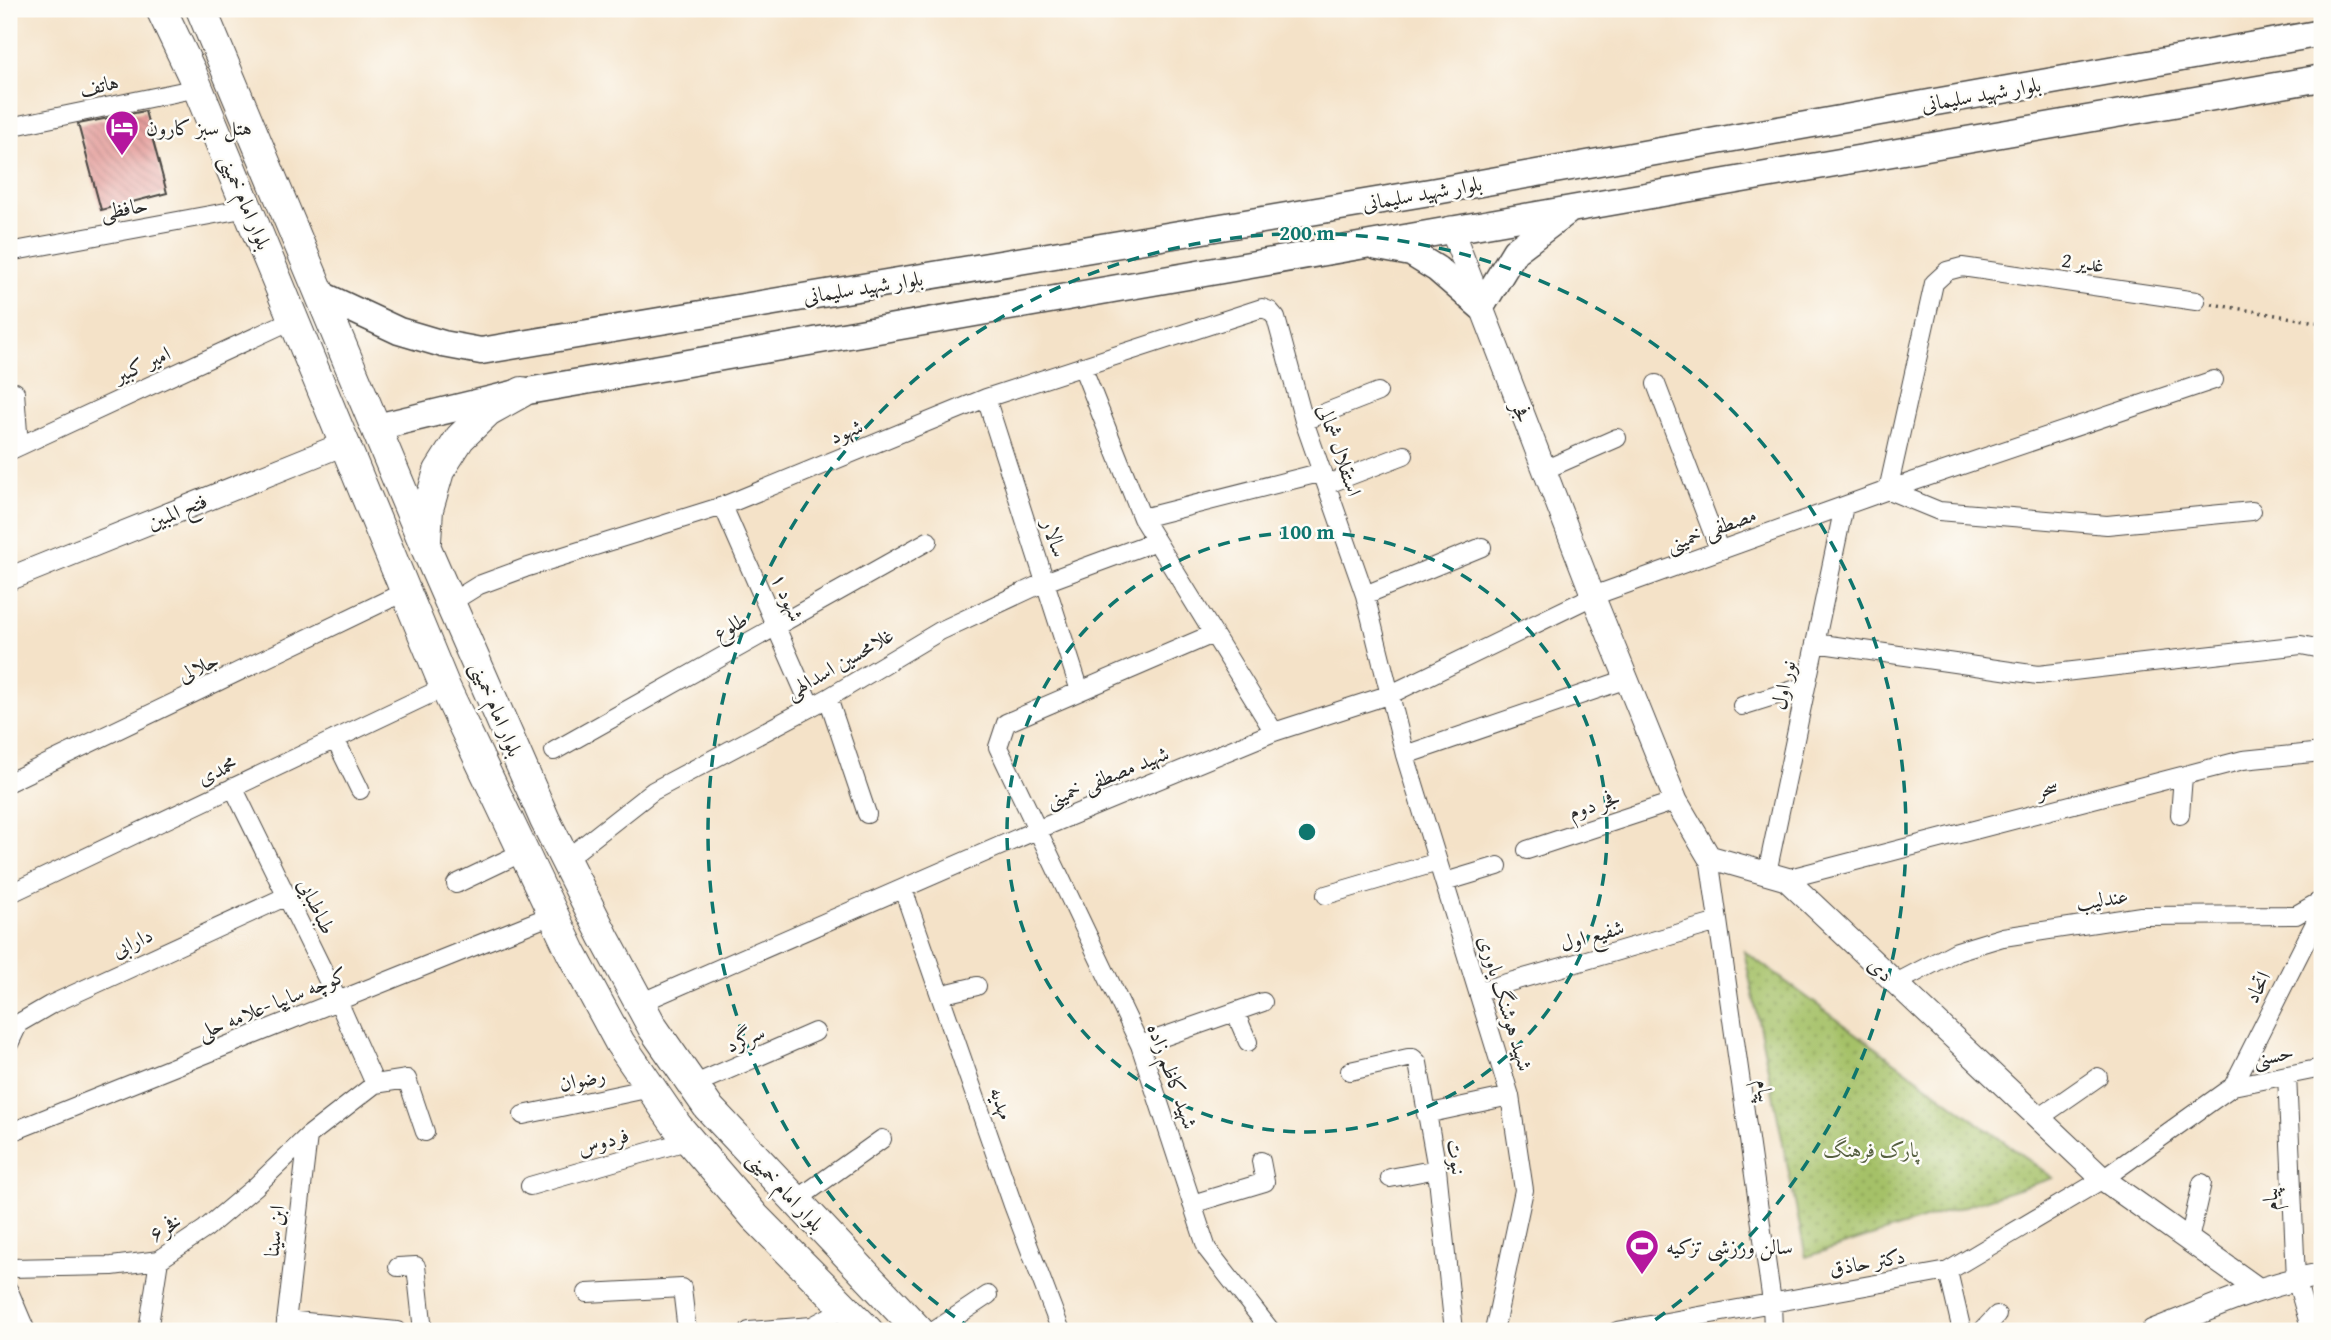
<svg xmlns="http://www.w3.org/2000/svg" width="2331" height="1340" viewBox="0 0 2331 1340" font-family="'Gentium Book Plus',Amiri,serif">
<style>
.grass{fill:url(#grass-dots);stroke:#687649;stroke-width:2}
.building{fill:url(#building-back-hatch)}
.lines{fill:none;stroke-linecap:round;stroke-linejoin:round}
.minor-casing{stroke:#494643;stroke-width:20}
.tertiary-casing{stroke:#494643;stroke-width:25}
.secondary-casing{stroke:#494643;stroke-width:29}
.primary-casing{stroke:#494643;stroke-width:32}
.path{stroke:#494643;stroke-width:3.5;stroke-dasharray:2 5;stroke-linecap:butt}
.minor{stroke:#fff;stroke-width:18}
.tertiary{stroke:#fff;stroke-width:23}
.secondary{stroke:#fff;stroke-width:26}
.primary{stroke:#fff;stroke-width:30}
.ring{fill:none;stroke:#0f766e;stroke-width:3.5;stroke-dasharray:12 9}
.labels{text-anchor:middle;dominant-baseline:central;stroke-width:5;stroke-linejoin:round;paint-order:stroke}
.street-label{font-size:21px;fill:#2b2b2b;stroke:#fdfcf7}
.poi-label{font-size:21px;fill:#2b2b2b;stroke:#fdfcf7;text-anchor:start}
.park-label{font-size:21px;fill:#566040;stroke:#fdfcf7}
.centre{fill:#0f766e;stroke:#fdfcf7;stroke-width:3.5}
.ring-label{font-size:21px;text-anchor:middle;font-weight:bold;fill:#0f766e;stroke:#fdfcf7;stroke-width:5;stroke-linejoin:round;paint-order:stroke}
</style>
<defs>
<pattern id="grass-dots" width="8" height="8" patternUnits="userSpaceOnUse" patternTransform="scale(1.75)"><rect width="8" height="8" fill="#a5c167"/><path d="M2 2h.1M6 6h.1" fill="none" stroke="#879d55" stroke-width="1.8" stroke-linecap="round"/></pattern>
<pattern id="building-back-hatch" width="6" height="6" patternUnits="userSpaceOnUse" patternTransform="scale(1.75)"><rect width="6" height="6" fill="#e19290"/><path d="M-1 5l2 2M0 0l6 6M5-1l2 2" fill="none" stroke="#b77776"/></pattern>
</defs>
<rect width="100%" height="100%" fill="#fdfcf7"/>
<filter id="ink" filterUnits="userSpaceOnUse"><feTurbulence type="fractalNoise" baseFrequency=".0143" numOctaves="2"/><feDisplacementMap in="SourceGraphic" scale="14" xChannelSelector="R" yChannelSelector="G"/><feConvolveMatrix kernelMatrix="1 2 1 2 8 2 1 2 1" color-interpolation-filters="sRGB"/></filter>
<filter id="wash" filterUnits="userSpaceOnUse"><feTurbulence type="fractalNoise" baseFrequency=".00686" numOctaves="4" result="noise"/><feDisplacementMap in="SourceGraphic" scale="28" xChannelSelector="R" yChannelSelector="G"/><feGaussianBlur stdDeviation="1.57" result="paint"/><feColorMatrix in="noise" values="0 0 0 0 0 0 0 0 0 0 0 0 0 0 0 0 0 1.4 0 .05"/><feComposite in="paint" operator="in"/></filter>
<g filter="url(#wash)">
<rect width="100%" height="100%" fill="#f4e2c8"/>
<!-- grass -->
<path class="grass" d="M1744,951L2053,1178L1806,1257Z"/>
<g id="blocks">
<!-- building -->
<path class="building" d="M145,111L167,193L101,210L78,124Z"/>
</g>
</g>
<g filter="url(#ink)">
<use href="#blocks" fill-opacity="0" stroke="#494643" stroke-width="2"/>
<g class="lines">
<!-- minor casing -->
<g class="minor-casing">
<path id="minor" d="M9,127L198,88
M9,252L248,208
M1082,366L1142,518L1274,732
M1656,384L1719,549
M15,392L19,446
M986,398L1080,691
M1304,421L1378,392
M9,451L294,319
M1544,470L1617,438
M1328,484L1404,455
M1888,490L1934,283L1947,271L1962,267L2196,301
M1888,490L1939,511L2107,525L2252,511
M723,506L811,707
M1142,518L1323,472
M1365,595L1482,547
M450,603L479,585L525,568L723,506L986,398L1262,308L1270,311L1276,318L1304,421L1365,595L1405,755L1510,1096L1524,1190L1494,1331
M1213,634L1006,723L998,747L1140,1045L1207,1249L1271,1331
M1815,643L2038,675L2301,645L2322,649
M828,698L867,814
M1742,706L1806,686
M335,739L360,790
M554,751L928,541
M1405,755L1627,679
M9,782L406,591
M233,787L338,1001L375,1084
M2180,815L2183,776
M1527,850L1676,801
M1709,857L1772,1302L1773,1331
M565,860L653,791L828,698L940,631L1045,582L1156,541
M1767,873L1844,506
M1786,879L2243,760L2322,752
M1445,882L1498,866
M456,884L523,852
M903,889L1013,1205L1061,1331
M9,894L445,687
M1326,895L1438,862
M1896,983L1957,951L2003,937L2141,916L2296,915L2322,900
M1479,991L1718,922
M940,995L977,986
M640,1003L1039,829L1274,732L1391,694L1593,596L1888,490L2214,380
M1235,1012L1248,1042
M9,1044L19,1023L50,1005L287,896
M1140,1045L1263,1002
M1350,1071L1408,1058H1413L1418,1063L1437,1169L1454,1331
M2287,1075L2296,1279L2311,1331
M693,1085L815,1032
M2233,1086L2322,909
M1426,1114L1510,1096
M523,1115L651,1088
M2039,1118L2098,1077
M9,1133L552,915
M1390,1178L1437,1169
M530,1186L690,1140
M795,1201L882,1139
M1192,1204L1265,1182L1261,1161
M2189,1240L2202,1183
M398,1267L416,1266L423,1331
M9,1268L112,1266L159,1260L205,1229L256,1186L308,1136L375,1084L407,1079L425,1132
M1948,1271L1962,1331
M9,1291L26,1331
M587,1293L682,1288L687,1331
M286,1320L397,1331
M148,1331L159,1260
M285,1331L308,1136
M749,1331L812,1326L846,1308
M934,1331L988,1295
M1617,1331L1948,1271L2103,1179L2233,1086L2322,1068
M1982,1331L1997,1315"/>
</g>
<!-- tertiary casing -->
<g class="tertiary-casing">
<path id="tertiary" d="M1451,228L1593,596L1676,801L1709,857L1786,879L2103,1179L2259,1290
M9,579L346,443
M2153,1331C2208,1310 2263,1283 2322,1275"/>
</g>
<!-- secondary casing -->
<g class="secondary-casing">
<path id="secondary" d="M1378,247L1411,253L1437,269L1481,307L1515,251L1568,211
M322,295L399,331L443,344L481,351L1436,191L2322,33
M377,427L522,392L2322,78"/>
</g>
<!-- primary casing -->
<g class="primary-casing">
<path id="primary" d="M161,9L192,74L445,687L572,954L620,1043L677,1126L755,1217L868,1331
M201,9L426,548L545,820L604,937L653,1028L708,1107L919,1331
M426,541L428,509L439,471L460,438L488,411L522,392"/>
</g>
<!-- path -->
<path class="path" d="M2212,304L2322,323"/>
<!-- minor -->
<use href="#minor" class="minor"/>
<!-- tertiary -->
<use href="#tertiary" class="tertiary"/>
<!-- secondary -->
<use href="#secondary" class="secondary"/>
<!-- primary -->
<use href="#primary" class="primary"/>
</g>
</g>
<!-- distance rings -->
<g class="ring">
<circle cx="1307" cy="832" r="300"/>
<path d="M972 1329A599 599 0 1 1 1642 1329"/>
</g>
<!-- icons -->
<defs>
<g id="hotel-pin" transform="scale(1.75)"><path d="M0 17L-7.5 6A9.5 9.5 0 1 1 7.5 6Z" fill="#b5179e" stroke="#fdfcf7"/><path d="M-6-4.5h1.5V1H6V5H4.5V3h-9V5H-6ZM-4 0a1.8 1.8 0 1 1 3.6 0ZM.5 0V-2.5h3Q6-2.5 6 0Z" fill="#fff"/></g>
<g id="stadium-pin" transform="scale(1.75)"><path d="M0 17L-7.5 6A9.5 9.5 0 1 1 7.5 6Z" fill="#b5179e" stroke="#fdfcf7"/><path d="M0-5a6.5 5 0 1 0 0 10a6.5 5 0 1 0 0-10ZM-3.5-1.8h7v3.6h-7Z" fill="#fff"/></g>
</defs>
<g fill-rule="evenodd">
<use href="#hotel-pin" x="122" y="127"/>
<use href="#stadium-pin" x="1642" y="1246"/>
</g>
<g class="labels">
<!-- street labels -->
<g class="street-label">
<text transform="translate(99 85) rotate(-12)">هاتف</text>
<text transform="translate(1981 94) rotate(-10)">بلوار شهید سلیمانی</text>
<text transform="translate(1422 193) rotate(-10)">بلوار شهید سلیمانی</text>
<text transform="translate(246 202) rotate(67)">بلوار امام خمینی</text>
<text transform="translate(124 208) rotate(-10)">حافظی</text>
<text transform="translate(2083 262) rotate(8)">غدير 2</text>
<text transform="translate(863 287) rotate(-9)">بلوار شهید سلیمانی</text>
<text transform="translate(142 364) rotate(-25)">امیر کبیر</text>
<text transform="translate(1522 412) rotate(69)">فجر</text>
<text transform="translate(846 431) rotate(-22)">شهود</text>
<text transform="translate(1340 450) rotate(71)">استقلال شمالی</text>
<text transform="translate(177 511) rotate(-22)">فتح المبین</text>
<text transform="translate(1711 529) rotate(-20)">مصطفی خمینی</text>
<text transform="translate(1055 538) rotate(72)">سالار</text>
<text transform="translate(788 597) rotate(66)">شهود ۱</text>
<text transform="translate(730 626) rotate(-29)">طلوع</text>
<text transform="translate(839 663) rotate(-30)">غلامحسین اسدالهی</text>
<text transform="translate(198 667) rotate(-25)">جلالی</text>
<text transform="translate(1783 685) rotate(-78)">نور اول</text>
<text transform="translate(497 709) rotate(67)">بلوار امام خمینی</text>
<text transform="translate(217 770) rotate(-25)">محمدی</text>
<text transform="translate(1107 776) rotate(-22)">شهید مصطفی خمینی</text>
<text transform="translate(2047 788) rotate(-15)">سحر</text>
<text transform="translate(1594 804) rotate(-18)">فجر دوم</text>
<text transform="translate(2102 899) rotate(-9)">عندلیب</text>
<text transform="translate(317 906) rotate(64)">طباطبایی</text>
<text transform="translate(1592 935) rotate(-16)">شفیع اول</text>
<text transform="translate(132 942) rotate(-25)">دارابی</text>
<text transform="translate(1881 969) rotate(43)">دی</text>
<text transform="translate(2257 987) rotate(-63)">اتحاد</text>
<text transform="translate(272 1003) rotate(-22)">کوچه سایپا -علامه حلی</text>
<text transform="translate(1506 1003) rotate(73)">شهید هوشنگ یاوری</text>
<text transform="translate(745 1038) rotate(-24)">سرگرد</text>
<text transform="translate(2273 1055) rotate(-12)">حسنی</text>
<text transform="translate(1173 1076) rotate(70)">شهید کاظم زاده</text>
<text transform="translate(582 1079) rotate(-12)">رضوان</text>
<text transform="translate(1765 1091) rotate(82)">پیام</text>
<text transform="translate(1002 1103) rotate(71)">مهدیه</text>
<text transform="translate(603 1141) rotate(-16)">فردوس</text>
<text transform="translate(1457 1157) rotate(80)">نبوت</text>
<text transform="translate(786 1191) rotate(47)">بلوار امام خمینی</text>
<text transform="translate(2270 1199) rotate(-93)">پیام</text>
<text transform="translate(165 1227) rotate(-31)">فخر۶</text>
<text transform="translate(274 1231) rotate(-83)">ابن سینا</text>
<text transform="translate(1867 1262) rotate(-10)">دکتر حاذق</text>
</g>
<!-- poi labels -->
<g class="poi-label">
<text x="146" y="127">هتل سبز کارون</text>
<text x="1666" y="1246">سالن ورزشی تزکیه</text>
</g>
<!-- park labels -->
<g class="park-label">
<text x="1871" y="1149">پارک فرهنگ</text>
</g>
</g>
<circle cx="1307" cy="832" r="10" class="centre"/>
<g class="ring-label">
<text x="1307" y="240">200 m</text>
<text x="1307" y="539">100 m</text>
</g>
<!-- margin -->
<rect width="2331" height="1340" fill="none" stroke="#fdfcf7" stroke-width="35"/>
</svg>
